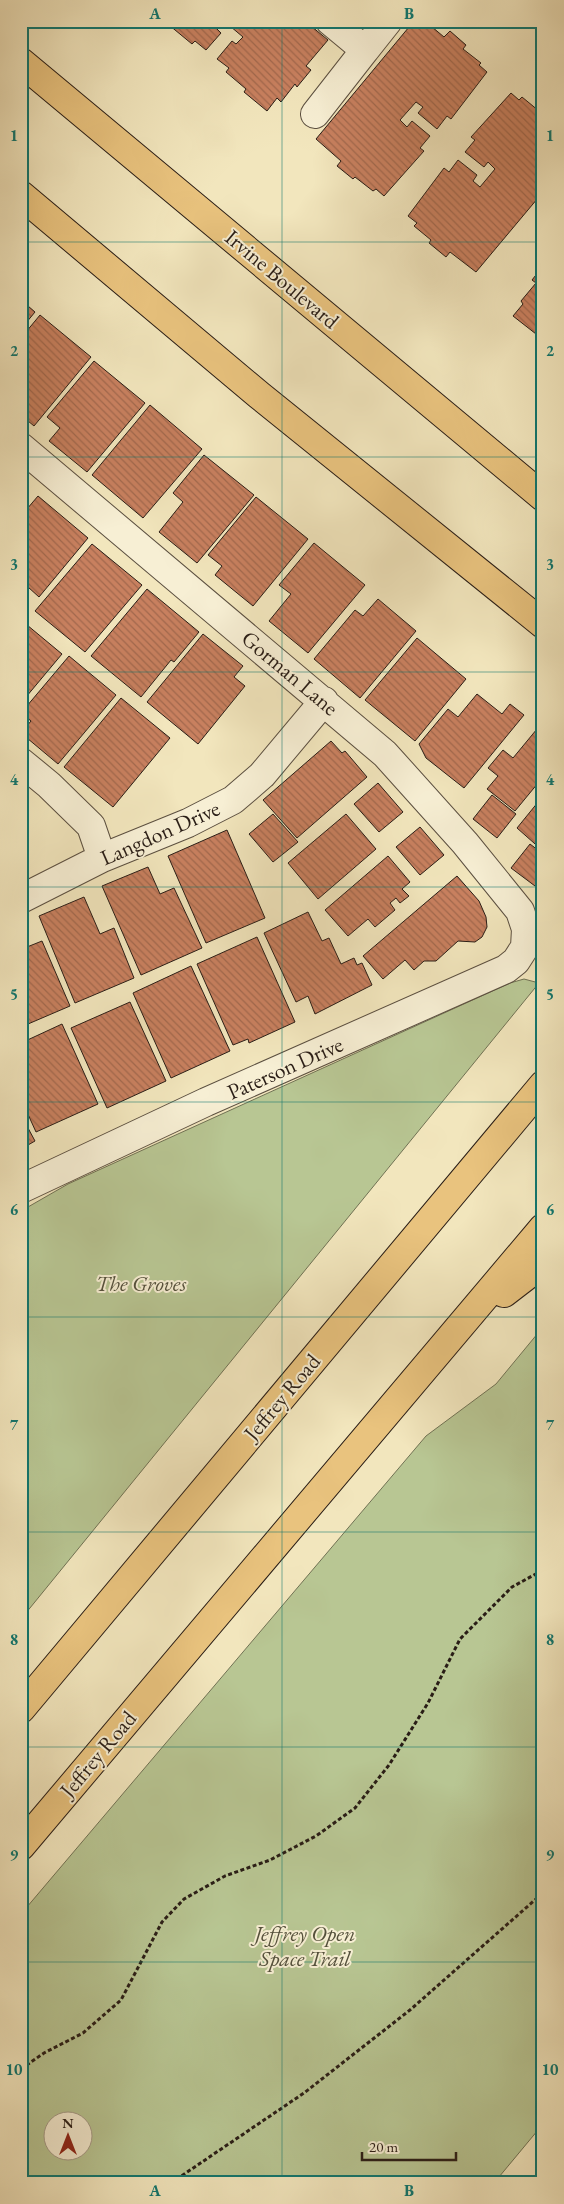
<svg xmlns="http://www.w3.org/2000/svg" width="564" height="2204" viewBox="0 0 564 2204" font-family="'EB Garamond',serif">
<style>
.park{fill:#b8c693;stroke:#707254;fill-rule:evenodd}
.building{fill:url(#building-back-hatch);stroke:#291d16}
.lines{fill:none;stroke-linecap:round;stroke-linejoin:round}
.minor-casing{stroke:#5b4f40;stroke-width:30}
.major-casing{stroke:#291d16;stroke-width:30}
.path{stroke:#291d16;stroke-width:3;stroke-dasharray:4 2.5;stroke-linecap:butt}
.minor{stroke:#f7efd4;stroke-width:28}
.major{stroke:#e9c37e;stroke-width:28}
.grid{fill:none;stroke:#0f766e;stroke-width:1;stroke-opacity:0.55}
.labels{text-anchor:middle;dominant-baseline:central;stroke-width:4;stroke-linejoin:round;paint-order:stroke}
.street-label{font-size:22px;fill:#291d16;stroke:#f7efd4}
.park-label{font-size:22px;font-style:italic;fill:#54503c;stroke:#f7efd4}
.neatline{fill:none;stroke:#0f766e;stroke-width:2}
.grid-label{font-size:16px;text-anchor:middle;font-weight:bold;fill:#0f766e}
</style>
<defs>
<pattern id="building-back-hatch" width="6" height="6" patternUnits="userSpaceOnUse" patternTransform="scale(1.25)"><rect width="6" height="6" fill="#c8805f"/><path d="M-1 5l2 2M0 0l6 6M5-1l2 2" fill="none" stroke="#a2684d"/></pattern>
</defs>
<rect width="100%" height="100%" fill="#f2e6bd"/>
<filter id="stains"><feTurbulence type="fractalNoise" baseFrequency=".004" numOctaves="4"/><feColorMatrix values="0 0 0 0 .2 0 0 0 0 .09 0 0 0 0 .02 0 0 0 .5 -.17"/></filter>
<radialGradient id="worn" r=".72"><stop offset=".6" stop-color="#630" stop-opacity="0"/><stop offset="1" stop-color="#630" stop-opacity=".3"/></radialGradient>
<!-- park -->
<path class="park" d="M524,979L539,983L21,1619V1211L68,1184L510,983Z
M543,1327V2124L494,2183H21V1914L426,1436L496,1384ZM52,2122H82V2152H52Z"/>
<!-- building -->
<path class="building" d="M169,21H224L217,29L221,33L206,50L195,41L192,44L169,25L171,23Z
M224,21H305L328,40L306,66L311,70L297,87L295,84L281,102L277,98L267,111L244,92L246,89L226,72L229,68L217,59L232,41L236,44L243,37Z
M414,21H425L444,37L450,31L466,45L463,49L481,63L479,65L487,72L451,119L447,116L437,129L418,113L423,107L416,102L400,120L407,127L412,121L430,136L420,148L424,151L384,196L376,189L373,191L355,177L353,179L337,166L341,161L316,139Z
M511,93L519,100L522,97L539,111L541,108L543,110V192L476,272L450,252L446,257L429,243L431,240L414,226L417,223L408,216L444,168L449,172L458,160L477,175L473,181L480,187L495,169L488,162L484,167L465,152L475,140L471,137Z
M543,266V335L538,331L536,334L513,316L523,304L521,301L536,283L532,280Z
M21,300L35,312L21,329Z
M40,315L91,357L34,426L21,415V338Z
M94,361L145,403L87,472L49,441L60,428L47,417Z
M150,405L202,449L143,518L92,475Z
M204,455L254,495L197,563L159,532L183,502L173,493Z
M38,496L88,538L39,597L28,587L21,595V516Z
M256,497L308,539L253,606L215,575L222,566L208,555Z
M314,543L365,585L308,653L269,621L291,594L279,585Z
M92,544L142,585L85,652L35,611Z
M147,589L199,632L174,662L171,660L141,697L91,656Z
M378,599L416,631L360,698L314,659L355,610L363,616Z
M21,620L62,654L21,703Z
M203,634L243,666L234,677L245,686L198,744L147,702Z
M417,638L466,679L415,741L365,700Z
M69,656L116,695L58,764L21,733L31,721L21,713Z
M477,694L502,714L510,704L524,715L464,788L426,758L419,744L448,709L458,717Z
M121,698L170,738L113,807L64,767Z
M537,729L543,734V777L515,811L487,789L498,776L488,768L503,750L513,758Z
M331,741L342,753L345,751L367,777L297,838L263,800Z
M378,783L403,812L379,832L354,804Z
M492,795L516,814L497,838L473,819Z
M543,796V851L517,828Z
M273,814L298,842L273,862L249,834Z
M346,814L376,849L318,899L288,863Z
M420,827L444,855L420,875L396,847Z
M227,830L265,918L206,943L168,856Z
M530,844L543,854V877L535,886L511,868Z
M388,856L410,882L402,889L409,896L400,903L396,898L390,903L395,910L375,927L368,919L348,936L325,910Z
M148,867L160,894L174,888L202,948L141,975L102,886Z
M457,876L479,901L486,917L487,927L482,937L475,942L458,941L436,961H424L414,970L405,960L383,979L363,956Z
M84,897L100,934L114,928L134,978L75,1003L39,916Z
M308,912L322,941L329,938L341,964L354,958L357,965L362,963L372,985L315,1014L308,996L296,1002L264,933Z
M21,934L27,947L42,941L70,1006L21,1027Z
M257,937L295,1022L249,1043L248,1039L233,1045L197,964Z
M191,966L230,1051L171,1078L133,993Z
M130,1002L166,1081L107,1108L71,1028Z
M62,1024L98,1104L36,1132L21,1099V1043Z
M21,1115L35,1141L21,1149Z"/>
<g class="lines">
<!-- minor casing -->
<g class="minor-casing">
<path id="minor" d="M330,21L365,50L388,21
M315,114L365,50
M21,447L385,754L465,843L520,911L526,929L525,947L516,961L506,969L206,1102L21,1189
M21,762L49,785L91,826L102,858
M21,899L102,858L188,823L233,800L262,775L324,701"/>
</g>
<!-- major casing -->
<g class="major-casing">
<path id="major" d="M21,62L543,497
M21,195L259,395L543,624
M504,1293L543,1263
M21,1709L543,1085
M21,1846L543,1228"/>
</g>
<!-- path -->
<path class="path" d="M21,2069L44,2053L83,2033L121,2000L162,1922L184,1899L225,1876L270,1860L316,1836L355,1808L389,1765L428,1703L460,1639L512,1587L543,1570
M171,2183L304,2093L410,2010L536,1899L543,1889"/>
<!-- minor -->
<use href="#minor" class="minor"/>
<!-- major -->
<use href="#major" class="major"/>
</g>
<!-- grid -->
<path class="grid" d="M282,21V2183M21,242H543M21,457H543M21,672H543M21,887H543M21,1102H543M21,1317H543M21,1532H543M21,1747H543M21,1962H543"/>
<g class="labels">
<!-- street labels -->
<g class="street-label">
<text transform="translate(282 279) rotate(40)">Irvine Boulevard</text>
<text transform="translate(290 673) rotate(40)">Gorman Lane</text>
<text transform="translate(160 833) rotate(-24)">Langdon Drive</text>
<text transform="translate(285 1068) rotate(-24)">Paterson Drive</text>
<text transform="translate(282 1397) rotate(-50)">Jeffrey Road</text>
<text transform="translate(98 1754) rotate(-50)">Jeffrey Road</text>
</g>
<!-- park labels -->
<g class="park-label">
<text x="141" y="1283">The Groves</text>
<text x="305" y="1933">Jeffrey Open<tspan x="305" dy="25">Space Trail</tspan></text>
</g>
</g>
<!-- margin -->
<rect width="564" height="2204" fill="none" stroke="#f2e6bd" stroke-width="55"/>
<!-- north arrow -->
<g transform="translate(68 2136)"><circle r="24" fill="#f7efd4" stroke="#a59b88"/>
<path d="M0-4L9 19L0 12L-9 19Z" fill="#8f2418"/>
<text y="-8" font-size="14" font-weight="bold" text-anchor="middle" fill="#291d16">N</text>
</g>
<!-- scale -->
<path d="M362 2152v8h94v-8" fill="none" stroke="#291d16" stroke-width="2.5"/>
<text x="369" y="2152" font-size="15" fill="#291d16" stroke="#f7efd4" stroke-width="4" paint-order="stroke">20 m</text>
<rect x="28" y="28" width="508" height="2148" class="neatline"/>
<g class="grid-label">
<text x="155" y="19">A</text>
<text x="409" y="19">B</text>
<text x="14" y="141">1</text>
<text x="550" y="141">1</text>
<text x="14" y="356">2</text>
<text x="550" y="356">2</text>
<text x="14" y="570">3</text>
<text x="550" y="570">3</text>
<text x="14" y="785">4</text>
<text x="550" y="785">4</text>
<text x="14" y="1000">5</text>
<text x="550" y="1000">5</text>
<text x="14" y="1215">6</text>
<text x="550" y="1215">6</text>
<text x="14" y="1430">7</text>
<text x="550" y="1430">7</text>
<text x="14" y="1645">8</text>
<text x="550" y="1645">8</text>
<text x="14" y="1860">9</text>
<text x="550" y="1860">9</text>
<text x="14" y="2075">10</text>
<text x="550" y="2075">10</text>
<text x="155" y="2196">A</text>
<text x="409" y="2196">B</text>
</g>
<rect width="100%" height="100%" filter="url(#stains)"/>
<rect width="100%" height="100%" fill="url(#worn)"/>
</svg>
